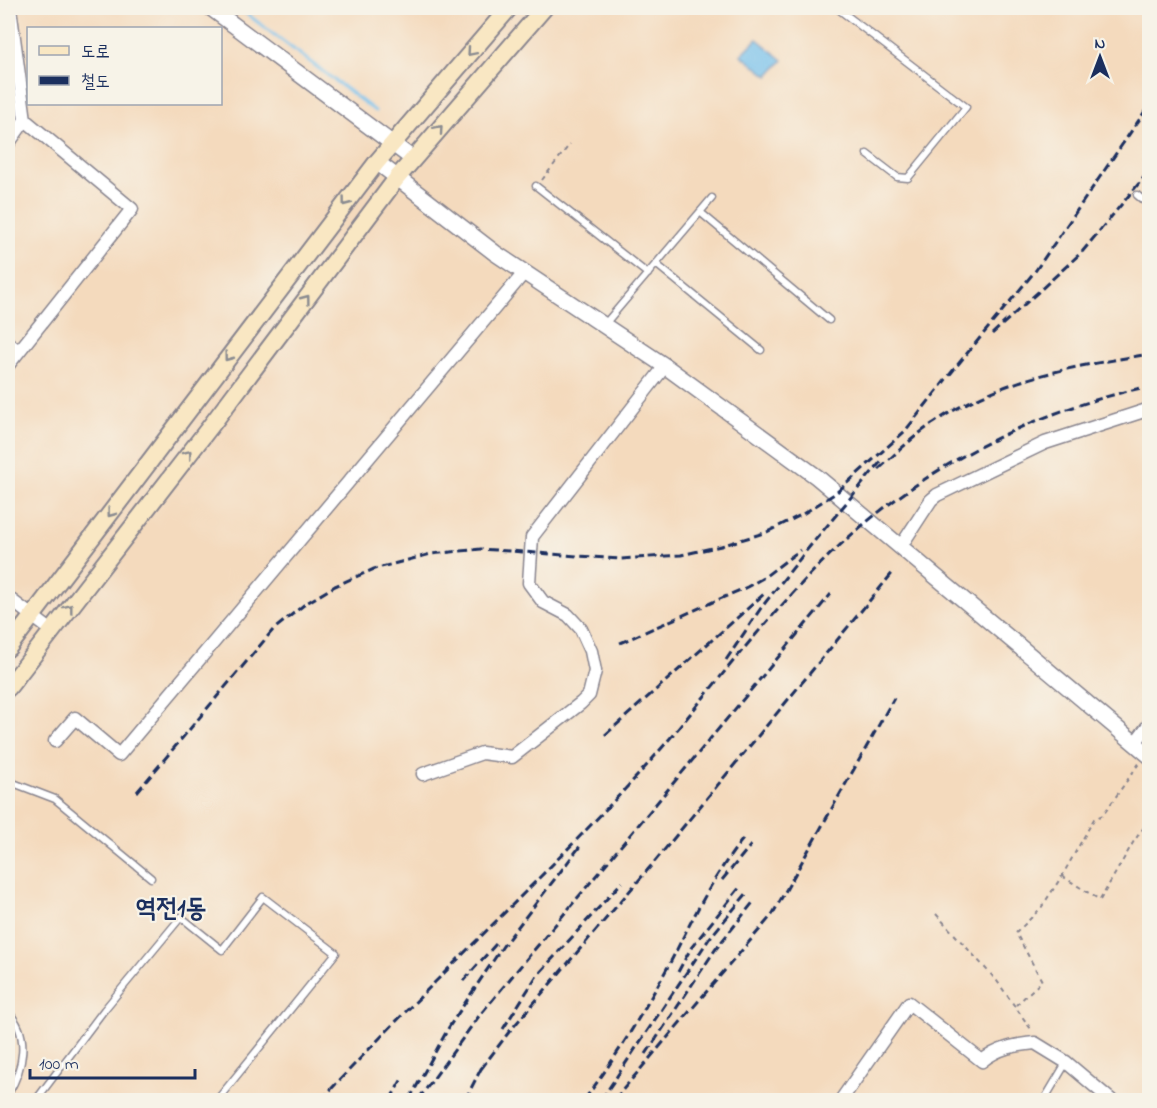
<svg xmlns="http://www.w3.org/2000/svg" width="1157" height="1108" viewBox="0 0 1157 1108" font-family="'Indie Flower','Poor Story',sans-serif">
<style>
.water{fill:#73c0ed;stroke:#4778a6;stroke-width:1.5}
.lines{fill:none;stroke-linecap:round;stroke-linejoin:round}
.stream{stroke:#73c0ed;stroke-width:3}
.service-casing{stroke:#88848e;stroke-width:9}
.minor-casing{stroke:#88848e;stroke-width:15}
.tertiary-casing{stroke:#88848e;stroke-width:18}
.secondary-casing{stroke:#88848e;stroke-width:20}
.path{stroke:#88848e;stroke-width:2;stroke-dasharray:4.5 4.5;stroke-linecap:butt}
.service{stroke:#fff;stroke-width:6}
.minor{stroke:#fff;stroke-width:12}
.tertiary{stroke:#fff;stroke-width:15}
.secondary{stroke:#f9e7c3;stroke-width:16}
.rail{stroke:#1b2f5e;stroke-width:3;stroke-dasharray:9 4.5;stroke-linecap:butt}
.oneway{stroke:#8a8b90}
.labels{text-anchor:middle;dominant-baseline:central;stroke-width:4.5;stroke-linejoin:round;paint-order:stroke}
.neighbourhood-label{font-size:26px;font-weight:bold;fill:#1b2f5e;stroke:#f7f3e8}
</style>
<rect width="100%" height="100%" fill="#f7f3e8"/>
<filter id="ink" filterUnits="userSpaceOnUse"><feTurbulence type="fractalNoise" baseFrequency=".0167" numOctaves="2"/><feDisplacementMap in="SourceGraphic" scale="12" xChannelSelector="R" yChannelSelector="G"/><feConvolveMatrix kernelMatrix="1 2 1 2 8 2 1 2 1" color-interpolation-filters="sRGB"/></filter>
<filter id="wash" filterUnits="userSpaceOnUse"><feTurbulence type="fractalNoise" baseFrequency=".008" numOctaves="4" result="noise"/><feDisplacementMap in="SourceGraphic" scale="24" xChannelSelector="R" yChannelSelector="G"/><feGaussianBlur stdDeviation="1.35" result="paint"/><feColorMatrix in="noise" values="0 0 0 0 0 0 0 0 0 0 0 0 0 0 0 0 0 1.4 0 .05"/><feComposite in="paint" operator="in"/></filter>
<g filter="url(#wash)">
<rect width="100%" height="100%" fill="#f4dabd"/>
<!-- water -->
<path class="water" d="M757,39L783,60L768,76L741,55Z"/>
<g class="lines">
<!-- stream -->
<path class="stream" d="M239,8L375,111"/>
</g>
</g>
<g filter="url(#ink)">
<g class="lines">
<!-- service casing -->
<g class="service-casing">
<path id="service" d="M837,8L966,107L908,178L897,177L867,154
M536,186L648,274
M1137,195L1150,206
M700,212L829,320
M656,264L761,350
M604,325L712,198
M8,781L55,799L151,878
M8,1012C31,1035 23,1069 8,1094
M36,1100L104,1010L181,917L222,950L263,897L336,953L217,1100
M1044,1100L1066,1063"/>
</g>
<!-- minor casing -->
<g class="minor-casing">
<path id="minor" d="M8,144L25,120
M8,343L19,351
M8,365L132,209L25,120L10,8
M901,546L931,500L937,495L1045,443L1150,409
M11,600L52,631
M55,741L75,718L119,755L524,273
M1135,743L1150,723
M423,774L482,753L512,757L581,703L589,695L595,671L591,651L581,629L568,615L543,602L529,583L532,537L665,366
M841,1100L909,1003L982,1061C998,1048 1015,1045 1035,1043L1066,1062L1111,1100"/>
</g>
<!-- tertiary casing -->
<g class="tertiary-casing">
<path id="tertiary" d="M211,8L413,159
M377,162L495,253L665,366L817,477L1150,756"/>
</g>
<!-- secondary casing -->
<g class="secondary-casing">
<path id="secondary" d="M8,648L377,162L509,8
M8,688L213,423L397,178L544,8"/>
</g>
<!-- path -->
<path class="path" d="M542,180L570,144
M1062,876L1100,900L1134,841L1150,819
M936,914L997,981L1033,1032
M1016,1005L1042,981L1016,933L1041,908L1062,876L1094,819L1103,815L1140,762"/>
<!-- service -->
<use href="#service" class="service"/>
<!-- minor -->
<use href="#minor" class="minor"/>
<!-- tertiary -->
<use href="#tertiary" class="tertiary"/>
<!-- secondary -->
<use href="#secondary" class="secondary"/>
<!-- rail -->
<path class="rail" d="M992,334L1082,252L1150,170
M879,469C896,453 913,437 932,424C999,378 1071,367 1150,354
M620,643L747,587L763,578L800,550
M726,660L761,608L806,551L883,459
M605,735L764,594
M137,792L273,630L305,604L335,586L374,569L431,554L481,549L620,559L681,555L721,546L767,532L801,515L836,493L905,431L955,368L1036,270L1150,104
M722,880L751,845
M678,972L691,948L740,887
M463,981L496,944
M503,1029L536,977L622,882
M646,1054L715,950L755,900
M481,1069L509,1032L651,866L894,571
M321,1100C419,994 526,895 626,788C678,733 723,670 774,614C794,592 814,569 836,549C923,467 1032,411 1150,386
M390,1100L403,1077
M409,1100L449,1027L503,946L581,845
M418,1100L479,1016L831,594
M465,1100L484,1063
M584,1100C617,1057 645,1009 671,961C693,918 713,876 743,839
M601,1100L709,939L747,893
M614,1100L772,915L894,698"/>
</g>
<!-- one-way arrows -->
<defs><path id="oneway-chevron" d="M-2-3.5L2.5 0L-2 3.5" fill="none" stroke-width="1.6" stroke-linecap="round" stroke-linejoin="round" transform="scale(1.5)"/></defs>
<g class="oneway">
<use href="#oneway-chevron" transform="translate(471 52) rotate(131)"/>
<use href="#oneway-chevron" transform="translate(439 129) rotate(-49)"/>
<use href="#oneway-chevron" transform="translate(346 202) rotate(127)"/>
<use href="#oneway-chevron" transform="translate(306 299) rotate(-53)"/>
<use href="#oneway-chevron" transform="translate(228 357) rotate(127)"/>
<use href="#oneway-chevron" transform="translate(188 454) rotate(-52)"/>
<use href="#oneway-chevron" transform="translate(111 513) rotate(127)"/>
<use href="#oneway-chevron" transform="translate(69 608) rotate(-52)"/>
</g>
</g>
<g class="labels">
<!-- neighbourhood labels -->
<g class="neighbourhood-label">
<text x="171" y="910">역전1동</text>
</g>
</g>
<!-- margin -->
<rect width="1157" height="1108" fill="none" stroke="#f7f3e8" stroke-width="30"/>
<!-- legend -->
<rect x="27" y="27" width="195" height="78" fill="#f7f3e8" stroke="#9fa5b1" stroke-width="1.5"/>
<rect x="39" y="46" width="30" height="9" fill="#f9e7c3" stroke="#9fa5b1" stroke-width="1.5"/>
<text x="81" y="57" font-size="18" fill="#1b2f5e">도로</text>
<rect x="39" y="76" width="30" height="9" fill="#1b2f5e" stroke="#9fa5b1" stroke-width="1.5"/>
<text x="81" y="87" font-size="18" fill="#1b2f5e">철도</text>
<!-- north arrow -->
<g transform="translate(1100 57)" stroke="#f7f3e8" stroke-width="4.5" paint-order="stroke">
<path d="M0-4.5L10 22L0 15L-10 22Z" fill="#1b2f5e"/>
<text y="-9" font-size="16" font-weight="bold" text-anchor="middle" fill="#1b2f5e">N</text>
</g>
<!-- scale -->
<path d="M30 1069v9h165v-9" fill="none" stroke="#1b2f5e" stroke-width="3"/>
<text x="39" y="1069" font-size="18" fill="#1b2f5e" stroke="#f7f3e8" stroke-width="4.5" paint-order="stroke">100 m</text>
</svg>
